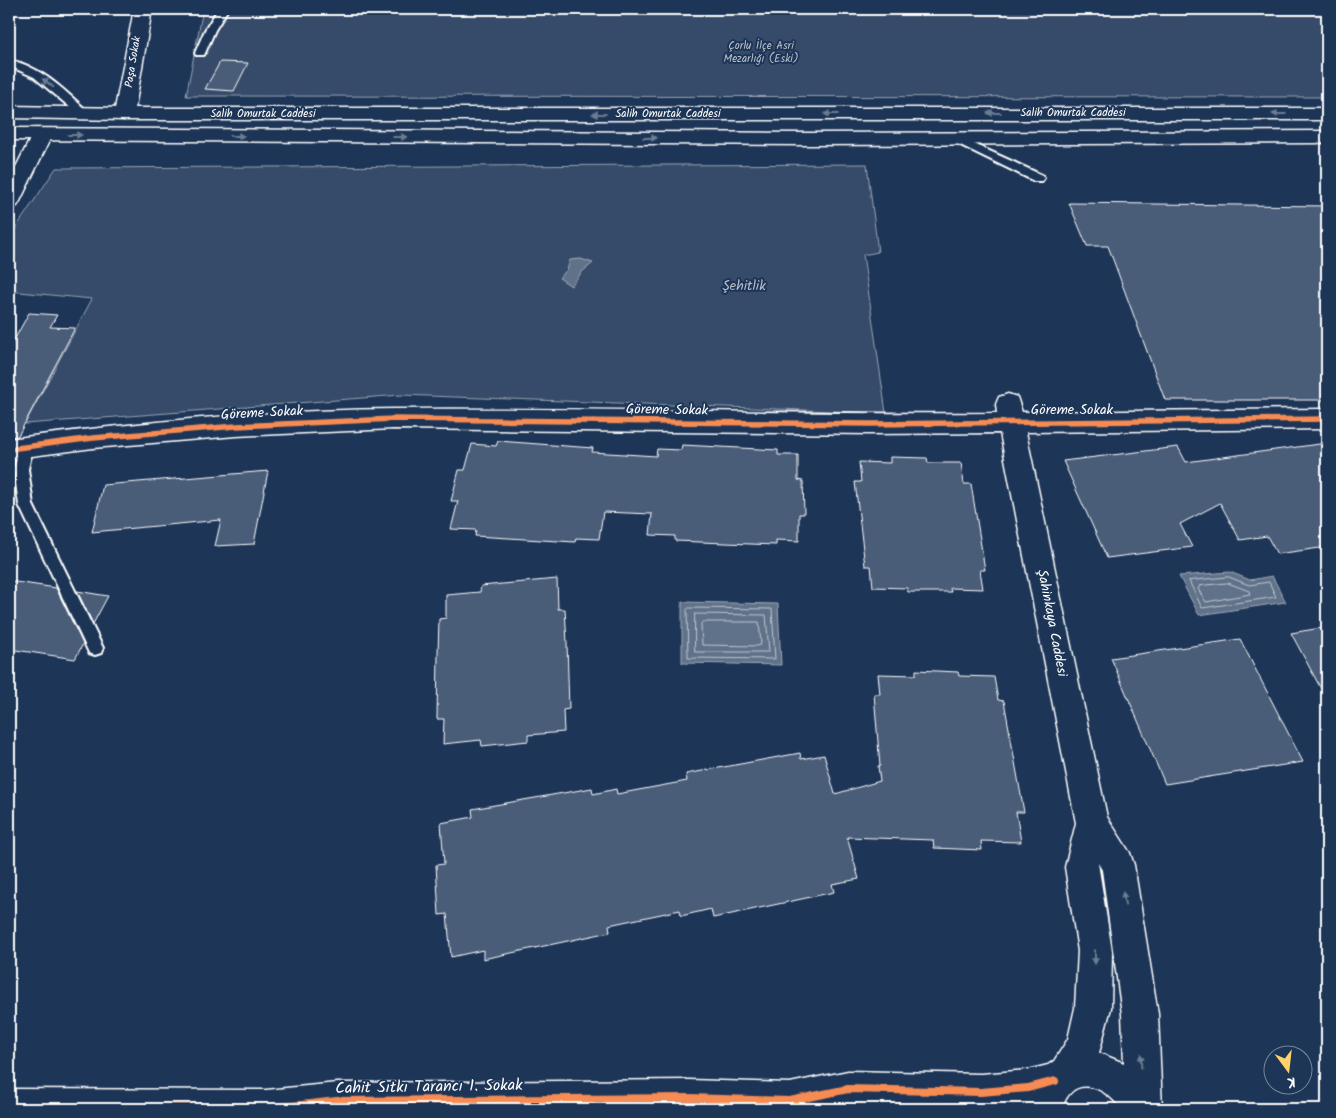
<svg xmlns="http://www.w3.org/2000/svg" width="1336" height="1118" viewBox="0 0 1336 1118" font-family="Kalam,sans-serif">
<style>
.green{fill:#364b69;stroke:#9aa5b4}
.water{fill:#617289;stroke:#a0aab8}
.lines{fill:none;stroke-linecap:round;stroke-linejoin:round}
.shore{stroke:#c0c7d0;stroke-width:1}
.building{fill:#4a5d79;stroke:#fff}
.lane-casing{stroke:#fff;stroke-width:4}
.street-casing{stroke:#fff;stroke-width:3}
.primary-casing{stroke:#fff;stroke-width:3}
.lane{fill:#1d3557;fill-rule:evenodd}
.street{fill:#1d3557;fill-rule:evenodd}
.primary{fill:#1d3557;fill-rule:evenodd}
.cycleway-far1-casing{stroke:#1d3557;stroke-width:9}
.cycleway-casing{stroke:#1d3557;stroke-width:11}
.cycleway-far1{stroke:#f68b52;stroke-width:5.5}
.cycleway{stroke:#f68b52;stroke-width:8}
.oneway{fill:#6c7c92}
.labels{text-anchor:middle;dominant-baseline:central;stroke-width:4;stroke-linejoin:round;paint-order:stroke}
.far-park-label{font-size:11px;fill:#b9c0ca;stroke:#1d3557}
.far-street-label{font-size:11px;fill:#fff;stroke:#1d3557}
.park-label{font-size:14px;fill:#b9c0ca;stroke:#1d3557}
.street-label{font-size:14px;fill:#fff;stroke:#1d3557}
.near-street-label{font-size:16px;fill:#fff;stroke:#1d3557}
</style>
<rect width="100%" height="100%" fill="#1d3557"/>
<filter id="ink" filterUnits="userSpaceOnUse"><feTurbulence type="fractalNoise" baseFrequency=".02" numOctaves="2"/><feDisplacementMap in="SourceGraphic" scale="10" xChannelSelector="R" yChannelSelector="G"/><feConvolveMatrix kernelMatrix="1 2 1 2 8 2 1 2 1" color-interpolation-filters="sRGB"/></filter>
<g filter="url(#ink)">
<!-- green -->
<path class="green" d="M203,9H1327V97L186,96Z
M867,164L878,252L863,255L886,413L401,395L25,424L92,299L9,291V238L56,168Z"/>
<!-- water -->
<path class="water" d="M581,259L593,263L582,272L571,286L559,278L567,270L570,260Z
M1230,572L1250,580L1272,576L1286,602L1199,615L1179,576Z
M682,602L778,604L781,665L682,663Z"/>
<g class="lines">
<!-- shore -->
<path class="shore" d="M1229,577L1249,585L1269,582L1276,597L1202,608L1189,581Z
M1228,583L1249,591L1250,594L1206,602L1198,589L1200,586Z
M689,608L772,609L775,659L688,658L687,610Z
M695,614L766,615L769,652H695Z
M703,622H759L761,644L758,646L702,645L701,624Z"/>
</g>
<!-- building -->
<path class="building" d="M220,62L248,63L234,91L205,89Z
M1069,203L1327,206V400H1165L1108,246H1087Z
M29,313L57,315L50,327L75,328L18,436L9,437V349Z
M498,441L593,448L592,452L656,456L657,449L681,450L682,445L778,450V455H798V480L803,481L804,514H799V541L776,540V545L675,541V536L650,535L652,514L603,512L599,539L576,538L575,542L475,536L476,530L451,529L458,501H451L459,470H465L472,444L496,446Z
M1327,443V547L1277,554L1267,536L1240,540L1220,503L1180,524L1192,547L1107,558L1063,461L1178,447L1186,462Z
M890,457L927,458L928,463H961L964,484H971L985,570H980L983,589L950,588L951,592H908L907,588L873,587L871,566H865L855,482H861L859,462L890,463Z
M268,471L254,544L215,546L221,520L92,532L103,485Z
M557,579L558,609H565L567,643L569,709L563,710L564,732L528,735V741L482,746L481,740L443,744L444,719H437L438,653L439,619L446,618V595L480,592L481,586Z
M9,581L56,588L83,644L75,659L9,649Z
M77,591L108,596L93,624Z
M1327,627V700L1291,633Z
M1240,639L1303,762L1165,784L1111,658Z
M916,670L958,672L959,676L994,677L998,700L1004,701L1024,812H1016L1021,842L981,841L982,850L934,848L933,840L847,837L859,879L832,884L834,892L713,918L711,909L681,916L680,910L609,925L610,932L483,959V950L451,957L447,914L439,915L436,865L444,864L441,823L473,817L472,809L592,788L593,794L616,789L617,794L687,781L686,774L800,753L801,759L824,755L835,794L880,781L878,766H880L874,694H880L878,674L916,675Z"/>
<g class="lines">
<!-- lane casing -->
<g class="lane-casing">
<path id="lane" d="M218,9H228L215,30L205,53L204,55H196L195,53L205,30Z
M9,60C40,66 63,89 86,110L87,112L86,114H78L34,77L9,66Z
M952,134L1042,175L1044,178L1042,181H1034L948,139L947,137Z
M26,441L31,443L33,447L28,469L33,505L103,648L101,653L95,655L89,653L19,505L14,469L21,443Z"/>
</g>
<!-- street casing -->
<g class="street-casing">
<path id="street" d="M134,9H152L134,114L131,118L124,120L117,118L114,114Z
M42,129L49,130L52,135L20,201L17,206L9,208V181L32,135L35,130Z
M1008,394L1017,397L1022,412L1327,409V429L1026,432L1107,817L1130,853L1134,865L1158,1014L1162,1109H1121C1105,1086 1072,1073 1062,1109H1026V1107L994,1109L848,1107L839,1109H9V1089L266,1090L337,1083L689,1080L790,1083L848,1071L981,1074L1028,1070L1048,1065L1054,1061L1068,1039L1075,1008L1078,951L1065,867L1076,823L1000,433L870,434L394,429L236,436L93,448L9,459V439C137,422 266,410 395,409C596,407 796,415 997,413L996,404L999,397ZM1098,863L1102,870L1122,1014L1124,1063L1099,1053L1111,1008L1112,951Z"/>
</g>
<!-- primary casing -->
<g class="primary-casing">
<path id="primary" d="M9,106L124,108H1327V120H124L9,118Z
M9,128L804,133L1327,131V143L804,145L9,140Z"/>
</g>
<!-- lane -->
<use href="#lane" class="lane"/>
<!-- street -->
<use href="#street" class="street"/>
<!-- primary -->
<use href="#primary" class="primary"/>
<!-- cycleway-far1 casing -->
<g class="cycleway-far1-casing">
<path id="cycleway-far1" d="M9,449L93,438L236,426L394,419L870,424L1327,419"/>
</g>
<!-- cycleway casing -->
<g class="cycleway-casing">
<path id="cycleway" d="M9,1108L266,1109L337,1101L689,1098L790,1101L848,1089L981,1092L1028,1088L1055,1081"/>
</g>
<!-- cycleway-far1 -->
<use href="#cycleway-far1" class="cycleway-far1"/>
<!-- cycleway -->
<use href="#cycleway" class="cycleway"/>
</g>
<!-- one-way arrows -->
<defs><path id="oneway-solid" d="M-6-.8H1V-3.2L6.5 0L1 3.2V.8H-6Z" transform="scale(1.25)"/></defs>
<g class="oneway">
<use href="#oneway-solid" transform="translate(48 83) rotate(-142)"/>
<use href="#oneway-solid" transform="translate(994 113) rotate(180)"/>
<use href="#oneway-solid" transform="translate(599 114) rotate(180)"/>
<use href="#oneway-solid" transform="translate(831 114) rotate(180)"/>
<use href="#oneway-solid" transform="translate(1279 114) rotate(-180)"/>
<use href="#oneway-solid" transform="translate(75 135)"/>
<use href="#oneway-solid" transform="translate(237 136)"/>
<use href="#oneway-solid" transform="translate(400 137)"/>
<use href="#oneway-solid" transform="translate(650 138)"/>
<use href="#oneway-solid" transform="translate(1124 899) rotate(-99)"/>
<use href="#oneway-solid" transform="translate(1095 957) rotate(90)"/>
<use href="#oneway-solid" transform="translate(1141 1061) rotate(-92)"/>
</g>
</g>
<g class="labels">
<!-- far-park labels -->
<g class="far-park-label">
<text x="761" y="46">Çorlu İlçe Asri<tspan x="761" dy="13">Mezarlığı (Eski)</tspan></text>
</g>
<!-- far-street labels -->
<g class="far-street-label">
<text transform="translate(133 62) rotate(-81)">Paşa Sokak</text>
<text x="1073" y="113">Salih Omurtak Caddesi</text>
<text x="263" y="114">Salih Omurtak Caddesi</text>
<text x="668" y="114">Salih Omurtak Caddesi</text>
</g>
<!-- park labels -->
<g class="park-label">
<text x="744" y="286">Şehitlik</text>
</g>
<!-- street labels -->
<g class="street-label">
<text transform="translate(667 410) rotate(1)">Göreme Sokak</text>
<text x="1072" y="410">Göreme Sokak</text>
<text transform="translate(262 413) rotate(-3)">Göreme Sokak</text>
<text transform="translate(1052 623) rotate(79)">Şahinkaya Caddesi</text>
</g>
<!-- near-street labels -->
<g class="near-street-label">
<text transform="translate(429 1087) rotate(-1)">Cahit Sıtkı Tarancı 1. Sokak</text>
</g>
</g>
<!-- margin -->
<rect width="1336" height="1118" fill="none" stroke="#1d3557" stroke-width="30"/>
<rect x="15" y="15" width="1306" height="1088" fill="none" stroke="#fff" stroke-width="2" filter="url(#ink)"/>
<!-- north arrow -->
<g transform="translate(1288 1070) rotate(165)"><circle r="24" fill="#1d3557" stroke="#77869a"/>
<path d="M0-4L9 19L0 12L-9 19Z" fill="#ffd166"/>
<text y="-8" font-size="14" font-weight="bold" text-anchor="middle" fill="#ffffff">K</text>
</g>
</svg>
